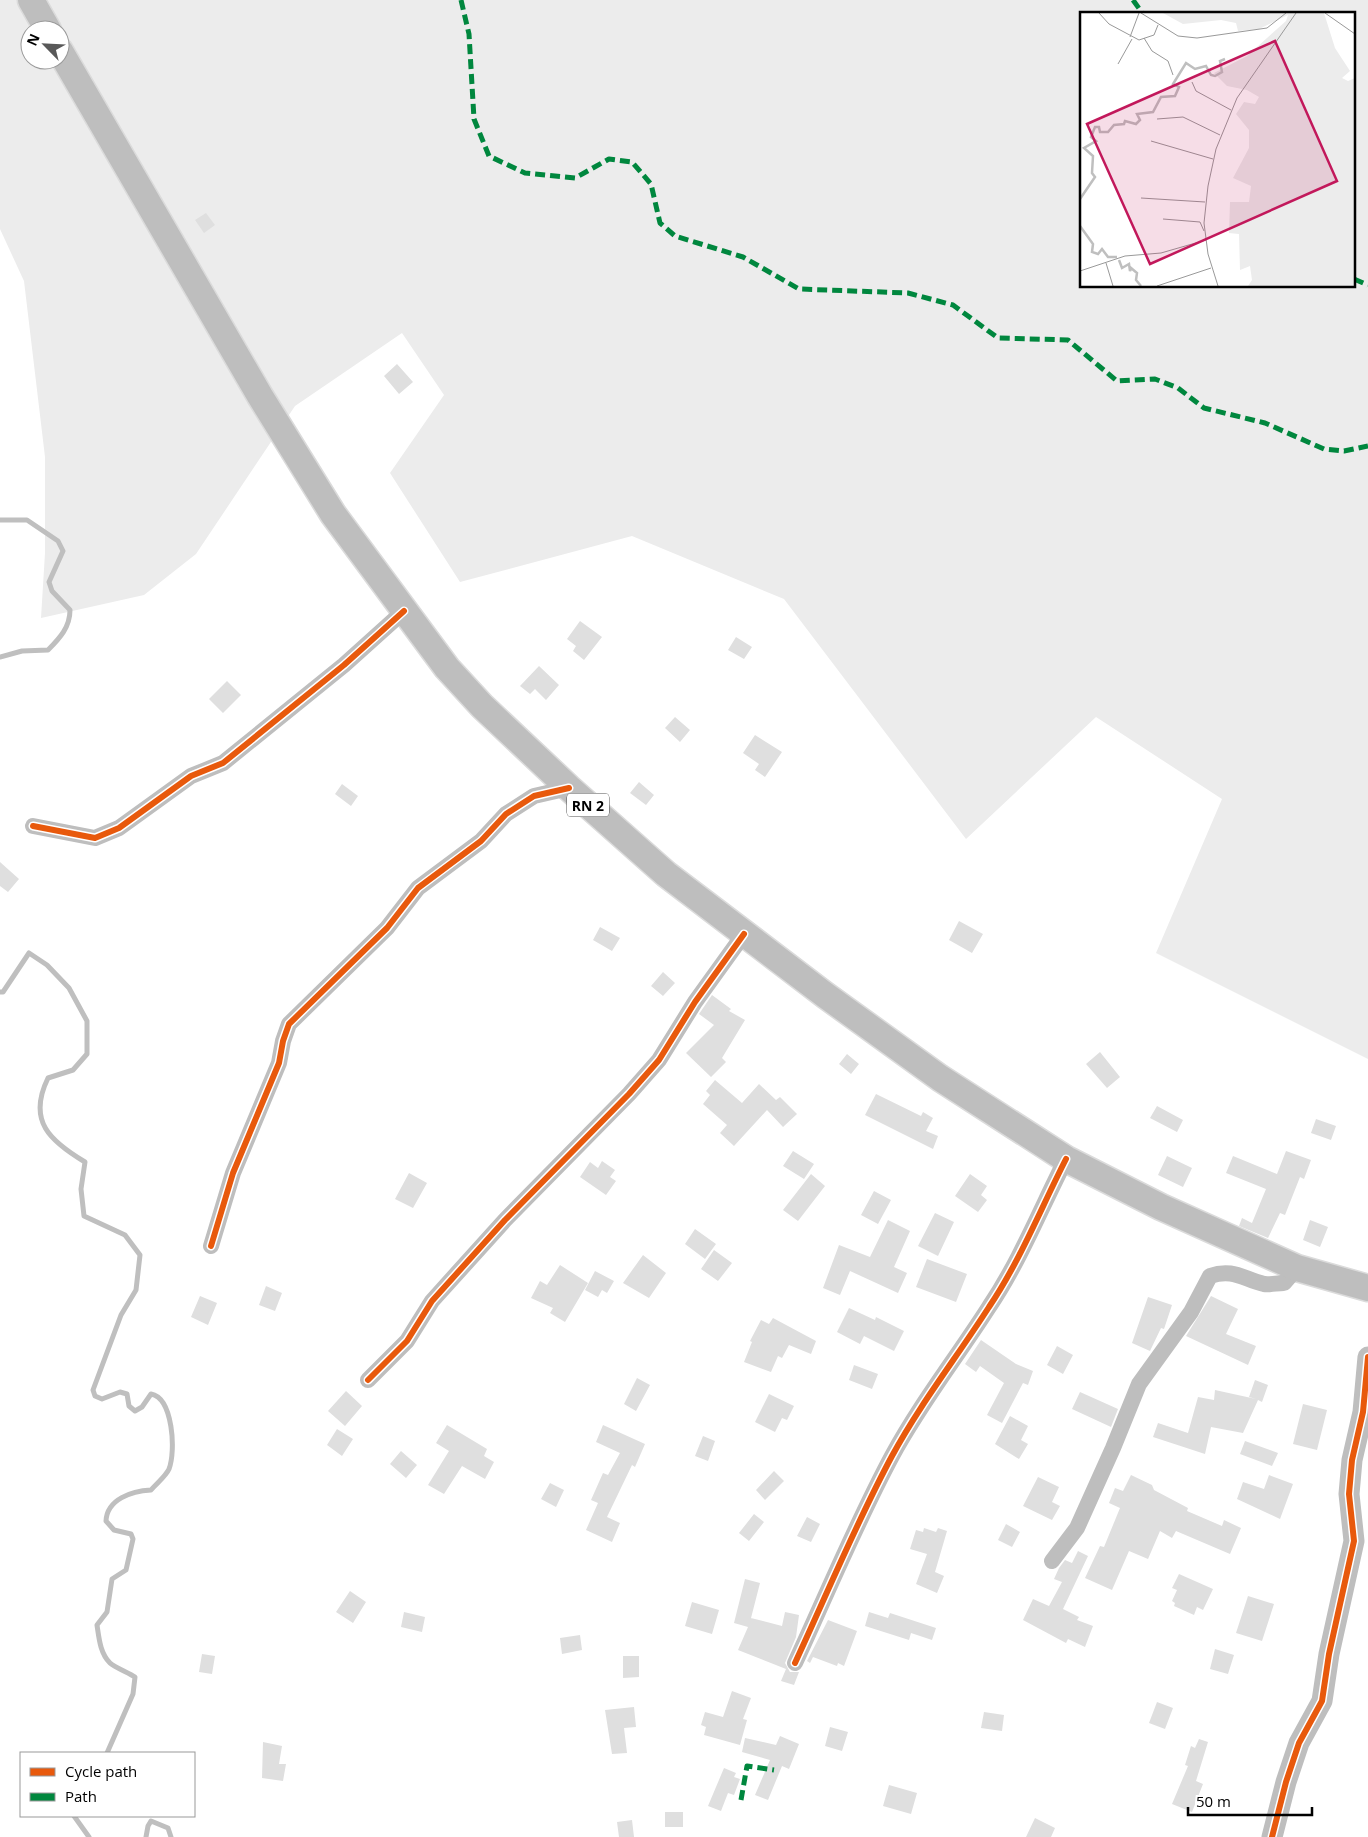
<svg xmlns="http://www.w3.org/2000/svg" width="1368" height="1837" viewBox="0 0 1368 1837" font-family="'Open Sans',sans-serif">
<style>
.green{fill:#ececec;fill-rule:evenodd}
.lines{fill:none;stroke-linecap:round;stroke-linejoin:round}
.stream{stroke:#bfbfbf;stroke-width:5}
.building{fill:#dfdfdf}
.primary-casing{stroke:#dbdbdb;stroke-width:29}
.minor{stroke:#bebebe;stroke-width:16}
.tertiary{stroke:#bebebe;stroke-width:21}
.primary{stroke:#bebebe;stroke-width:26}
.quiet{stroke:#00873e;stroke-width:5;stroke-dasharray:10 5;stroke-linecap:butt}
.cycleway-casing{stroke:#fff;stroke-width:9}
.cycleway{stroke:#e8590c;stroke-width:6}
.labels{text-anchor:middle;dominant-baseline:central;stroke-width:5;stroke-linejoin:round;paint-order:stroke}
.shield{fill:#fff;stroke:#4c4c4c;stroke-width:1}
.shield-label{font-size:14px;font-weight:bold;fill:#000}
.inset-river{fill:none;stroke:#bfbfbf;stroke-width:2.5}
.inset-road{fill:none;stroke:#999;stroke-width:1}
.view{fill:#c2185b;fill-opacity:0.15;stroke:#c2185b;stroke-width:2.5}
.inset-edge{fill:none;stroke:#000;stroke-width:2.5}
</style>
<rect width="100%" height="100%" fill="#fff"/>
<!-- green -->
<path class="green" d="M0,0H1368V1059L1156,953L1222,799L1096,717L966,839L784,599L632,536L460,582L390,473L444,395L402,333L295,406L196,554L144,595L41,618L45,553V457L24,281L0,229ZM1082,14H1354V286H1082ZM30,30H60V60H30Z"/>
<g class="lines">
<!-- stream -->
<path class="stream" d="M0,520H27L58,541L63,551L49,582L52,591L70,610C70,627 60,638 48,650L22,651L0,657
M0,992H3L29,953L47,965L69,988L87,1021V1054L73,1070L48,1078C27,1121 50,1141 85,1162L81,1189L84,1216L125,1235L140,1255L136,1290L121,1315L93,1390L95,1396L102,1399L120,1392L127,1394L129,1406L135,1411L142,1407L151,1394C173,1398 176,1451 169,1469C166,1476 156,1484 151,1490C132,1491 107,1499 106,1521L114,1530L131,1534L133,1539L126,1570L112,1579L107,1612L97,1625C99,1638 100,1653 110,1663C114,1667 129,1673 135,1677L133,1694L107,1753
M74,1816L89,1837
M146,1837L148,1826L151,1821L168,1828L171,1837"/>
</g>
<!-- building -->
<path class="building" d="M206,213L215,225L204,233L195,220Z
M397,364L413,382L399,394L384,376Z
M580,621L602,637L584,660L573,651L576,646L567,639Z
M736,637L752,647L744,659L728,650Z
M539,666L559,685L546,700L535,689L530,694L520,686Z
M227,681L241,695L223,713L209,699Z
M675,717L690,730L680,742L665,728Z
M755,735L782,752L765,777L755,770L759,764L743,753Z
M639,782L654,795L646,805L630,793Z
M342,784L358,796L351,806L335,794Z
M0,862L19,879L8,892L0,886Z
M959,921L983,934L972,953L949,940Z
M600,927L620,938L612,951L593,940Z
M663,972L675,983L663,996L651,986Z
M712,995L731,1009L729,1011L745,1020L722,1058L726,1062L711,1077L686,1053L714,1025L699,1014Z
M1100,1052L1120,1077L1107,1088L1086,1064Z
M847,1054L859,1064L851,1074L839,1064Z
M715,1080L742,1103L759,1084L776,1100L780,1097L797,1114L783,1127L767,1110L734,1146L720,1133L727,1125L703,1104L710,1095L706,1091Z
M876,1094L921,1116L923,1112L933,1118L926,1131L938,1136L933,1149L865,1115Z
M1157,1106L1183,1120L1177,1132L1150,1118Z
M1316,1119L1336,1126L1331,1140L1311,1133Z
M793,1151L814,1164L804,1179L783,1166Z
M1286,1151L1311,1160L1304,1179L1300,1177L1285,1215L1280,1213L1268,1238L1239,1226L1242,1218L1252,1223L1266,1189L1226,1173L1233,1156L1277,1174Z
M1167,1156L1192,1168L1183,1187L1158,1175Z
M602,1161L615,1170L610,1177L616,1181L606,1195L580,1177L590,1162L598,1168Z
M409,1173L427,1183L413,1208L395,1199Z
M811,1174L825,1186L798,1221L783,1210Z
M970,1174L987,1186L981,1195L987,1200L978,1212L955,1196Z
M874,1191L891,1200L878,1224L861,1215Z
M935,1213L954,1222L938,1256L918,1246Z
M888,1220L910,1231L894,1267L907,1273L898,1293L850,1271L840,1295L823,1288L839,1245L870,1257Z
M1310,1220L1328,1227L1320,1247L1303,1240Z
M695,1229L716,1244L705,1259L685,1244Z
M714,1250L732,1263L718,1281L701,1269Z
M643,1255L666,1273L649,1298L623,1283Z
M927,1259L967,1274L956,1302L916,1287Z
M560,1265L588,1283L565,1322L550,1313L553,1308L531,1298L540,1281L547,1285Z
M595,1271L614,1281L607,1293L602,1290L598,1297L585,1290Z
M266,1286L282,1293L275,1311L259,1305Z
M200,1296L217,1303L208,1325L191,1317Z
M1211,1296L1238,1309L1226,1334L1256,1346L1248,1365L1186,1336Z
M1148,1297L1172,1305L1164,1329L1161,1328L1150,1351L1132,1343Z
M849,1308L875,1320L876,1317L904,1331L894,1351L864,1336L860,1344L837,1332Z
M773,1318L816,1341L811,1354L789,1345L782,1358L778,1356L771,1372L744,1362L752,1342L750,1341L761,1320L769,1324Z
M981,1340L1016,1364L1033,1371L1028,1385L1023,1383L1002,1423L987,1415L1004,1383L980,1366L976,1372L965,1364Z
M1057,1346L1073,1355L1063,1374L1047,1365Z
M854,1365L878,1374L872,1389L849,1380Z
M637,1378L650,1385L636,1411L624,1404Z
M1255,1380L1268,1385L1262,1402L1258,1400L1243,1433L1211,1427L1205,1454L1153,1437L1158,1423L1188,1433L1198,1397L1214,1400L1215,1390L1256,1399L1249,1397Z
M346,1391L362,1406L345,1426L328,1411Z
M1080,1392L1118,1409L1111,1427L1072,1409Z
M769,1394L794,1406L787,1420L782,1418L775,1432L755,1422Z
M1303,1404L1327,1410L1317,1450L1293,1444Z
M1010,1416L1028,1426L1021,1440L1028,1444L1019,1459L995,1444Z
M447,1425L487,1449L484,1456L494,1462L485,1479L462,1466L444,1494L428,1485L449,1451L436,1443Z
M603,1425L645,1444L635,1467L632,1465L607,1517L620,1523L612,1542L586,1530L598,1503L591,1500L603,1473L608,1475L620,1453L596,1442Z
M337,1429L353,1439L342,1456L327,1445Z
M703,1436L715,1441L708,1461L695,1456Z
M1245,1441L1278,1453L1272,1466L1240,1454Z
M401,1451L417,1465L406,1478L390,1464Z
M774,1471L784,1481L765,1500L756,1490Z
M1131,1475L1152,1485L1154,1490L1188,1508L1187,1511L1222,1526L1224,1520L1241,1528L1230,1554L1176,1531L1172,1538L1160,1531L1148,1559L1129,1551L1112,1590L1085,1578L1100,1546L1104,1547L1120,1508L1109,1503L1115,1488L1123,1491Z
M1269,1475L1293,1484L1280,1519L1237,1499L1243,1482L1264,1489Z
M1038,1477L1059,1487L1052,1502L1060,1506L1052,1520L1023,1506Z
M550,1483L564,1490L556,1507L541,1499Z
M754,1514L764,1522L749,1541L739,1533Z
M807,1517L820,1524L811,1542L797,1536Z
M1006,1524L1020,1532L1012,1547L998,1540Z
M924,1528L936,1532L938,1528L947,1531L935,1572L944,1576L937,1593L916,1584L927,1554L910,1549L916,1530L923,1532Z
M1078,1551L1088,1556L1063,1609L1079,1617L1077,1620L1093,1626L1085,1647L1068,1639L1066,1643L1023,1620L1033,1599L1049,1606L1062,1582L1054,1579L1059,1568L1065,1560L1072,1563Z
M1179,1574L1213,1589L1203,1610L1197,1607L1194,1615L1174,1606L1175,1603L1172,1601L1177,1590L1172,1588Z
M745,1579L760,1583L750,1622L751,1618L782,1626L785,1612L799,1615L796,1637L785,1663L790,1672H799L794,1685L781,1681L786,1669L738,1650L748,1627L734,1623Z
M350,1591L366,1602L353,1623L336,1612Z
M1248,1596L1274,1604L1262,1641L1236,1633Z
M692,1602L719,1610L712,1634L685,1626Z
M404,1612L425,1617L422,1632L401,1627Z
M869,1612L888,1618L890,1613L936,1628L932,1640L911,1633L909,1640L865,1626Z
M828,1620L857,1631L844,1666L838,1663L837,1666L813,1657L810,1663L807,1661Z
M580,1635L582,1650L562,1654L560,1638Z
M1215,1649L1234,1655L1228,1674L1210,1669Z
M202,1654L215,1656L212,1674L199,1672Z
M623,1656H639V1677L623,1678Z
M732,1691L751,1698L743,1719L747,1720L740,1745L704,1735L706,1727L701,1725L705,1712L723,1717Z
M1157,1702L1173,1708L1165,1729L1149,1723Z
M634,1707L636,1727L624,1728L627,1753L612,1754L605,1710Z
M984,1712L1004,1715L1002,1731L981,1728Z
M830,1727L848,1732L842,1751L825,1746Z
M780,1736L799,1744L789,1769L782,1766L768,1800L755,1795L770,1760L742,1752L745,1738L776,1745Z
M1199,1739L1208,1742L1196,1781L1203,1784L1192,1812L1172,1804L1188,1766L1185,1765L1191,1746L1195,1748Z
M263,1742L282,1746L279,1764H286L283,1781L262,1778Z
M724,1768L736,1773L734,1777L740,1779L734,1795L728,1793L721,1811L708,1806Z
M889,1785L917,1793L911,1814L883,1806Z
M665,1812H683V1827H665Z
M1035,1818L1055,1828L1051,1837H1026Z
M632,1820L634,1837H619L617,1822Z"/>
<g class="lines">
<!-- primary casing -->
<g class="primary-casing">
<path id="primary" d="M31,0L48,30
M60,51L260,396L333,514L447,668L482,706L569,788L666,874L825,995L940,1078L1066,1159L1161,1207L1297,1268L1368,1288"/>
</g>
<!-- minor -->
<path class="minor" d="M33,826L95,838L119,828L191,776L223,763L344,665L404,611
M211,1246L233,1173L279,1063L283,1041L289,1024L387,928L418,888L481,841L506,814L534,796L569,788
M368,1380L407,1341L432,1301L505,1220L629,1094L659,1060L695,1002L744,934
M1052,1561L1077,1528L1113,1448L1139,1384L1191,1312L1210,1276C1233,1268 1243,1279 1264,1284C1270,1285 1277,1283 1284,1283L1297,1268
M795,1663C827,1594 856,1523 892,1456C920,1404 957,1357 989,1307C1020,1261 1041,1208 1066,1159"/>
<!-- tertiary -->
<path class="tertiary" d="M1272,1837L1286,1782L1299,1743L1322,1701L1329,1654L1354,1541L1349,1494L1352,1460L1363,1412L1368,1357"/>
<!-- primary -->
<use href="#primary" class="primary"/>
<!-- quiet -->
<path class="quiet" d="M461,0L469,34L474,119L489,156L525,173L575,178L609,159L632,162L651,184L660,223L675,236L743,257L799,289L908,293L953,305L998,338L1068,340L1117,381L1155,379L1178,388L1204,408L1265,423L1324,449L1344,451L1368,446
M1133,0L1143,14
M1354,279L1368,285
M741,1800L747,1766L774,1770"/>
<!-- cycleway casing -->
<g class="cycleway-casing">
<path id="cycleway" d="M33,826L95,838L119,828L191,776L223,763L344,665L404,611
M211,1246L233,1173L279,1063L283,1041L289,1024L387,928L418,888L481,841L506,814L534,796L569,788
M368,1380L407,1341L432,1301L505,1220L629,1094L659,1060L695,1002L744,934
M795,1663C827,1594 856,1523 892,1456C920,1404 957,1357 989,1307C1020,1261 1041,1208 1066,1159
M1272,1837L1286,1782L1299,1743L1322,1701L1329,1654L1354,1541L1349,1494L1352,1460L1363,1412L1368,1357"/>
</g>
<!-- cycleway -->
<use href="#cycleway" class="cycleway"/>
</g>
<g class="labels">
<!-- shield labels -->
<rect class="shield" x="567" y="793.5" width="42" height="23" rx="4"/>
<g class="shield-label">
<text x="588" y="805">RN 2</text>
</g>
</g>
<!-- overview -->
<g transform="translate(1080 12)">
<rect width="275" height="275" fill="#fff"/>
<path d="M83,1H244L255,36L270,59L262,66L268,69L275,66V274H168L172,268L170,254L160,258L159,222L149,221L150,190H169L171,174L153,166L169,136V118L156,102L164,90L175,92L179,85L167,78L147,74L134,61L167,44L206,9L208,3L179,17L158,19L156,11L141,8L103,12Z" fill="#ececec"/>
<path class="inset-river" d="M0,187L15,165L12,161L13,144L4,136L16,129L11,125L15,115H19L20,120H28L34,113L44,112L45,109L56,112L60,108L57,102L73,100L81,85L95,84L99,75L93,72L106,51L115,57L126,54L131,63L135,64L142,60L140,49L145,47M0,214L13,232L12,240L18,242L22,237L28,245H37M39,248L42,256L49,252L50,259L51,256L57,261L56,268L61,274"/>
<path class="inset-road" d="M19,1L29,12L59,28L74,23L78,13M61,1L98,24L117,26L187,16L206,1M245,1L275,22M50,25L59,1M64,26L72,39L88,49L93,63M38,52L52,27M112,70L116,79L151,98M77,107L103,105L140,123M71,129L133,147M61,186L125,190M83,207L120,210L124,219M26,251L33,274M0,259L45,244L81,241L126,228M77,274L131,256M138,274L128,242L124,211L128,174L136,137L157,86L216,1"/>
<path class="view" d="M195,29L257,169L70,252L7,112Z"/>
<rect width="275" height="275" class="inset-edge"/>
</g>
<!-- legend -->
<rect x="20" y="1752" width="175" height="65" fill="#ffffff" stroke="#999999"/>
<rect x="30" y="1768" width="25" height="8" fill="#e8590c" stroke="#999999"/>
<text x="65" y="1777" font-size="15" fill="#000000">Cycle path</text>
<rect x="30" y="1793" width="25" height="8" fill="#00873e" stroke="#999999"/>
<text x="65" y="1802" font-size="15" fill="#000000">Path</text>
<!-- north arrow -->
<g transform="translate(45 45) rotate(294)"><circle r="24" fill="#ffffff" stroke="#999999"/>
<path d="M0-4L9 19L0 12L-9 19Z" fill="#595959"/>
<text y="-8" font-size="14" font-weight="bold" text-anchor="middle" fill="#000000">N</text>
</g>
<!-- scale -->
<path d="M1188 1807v8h124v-8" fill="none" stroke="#000000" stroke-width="2.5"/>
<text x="1196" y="1807" font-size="15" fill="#000000" stroke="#ffffff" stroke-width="4" paint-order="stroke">50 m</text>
</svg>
